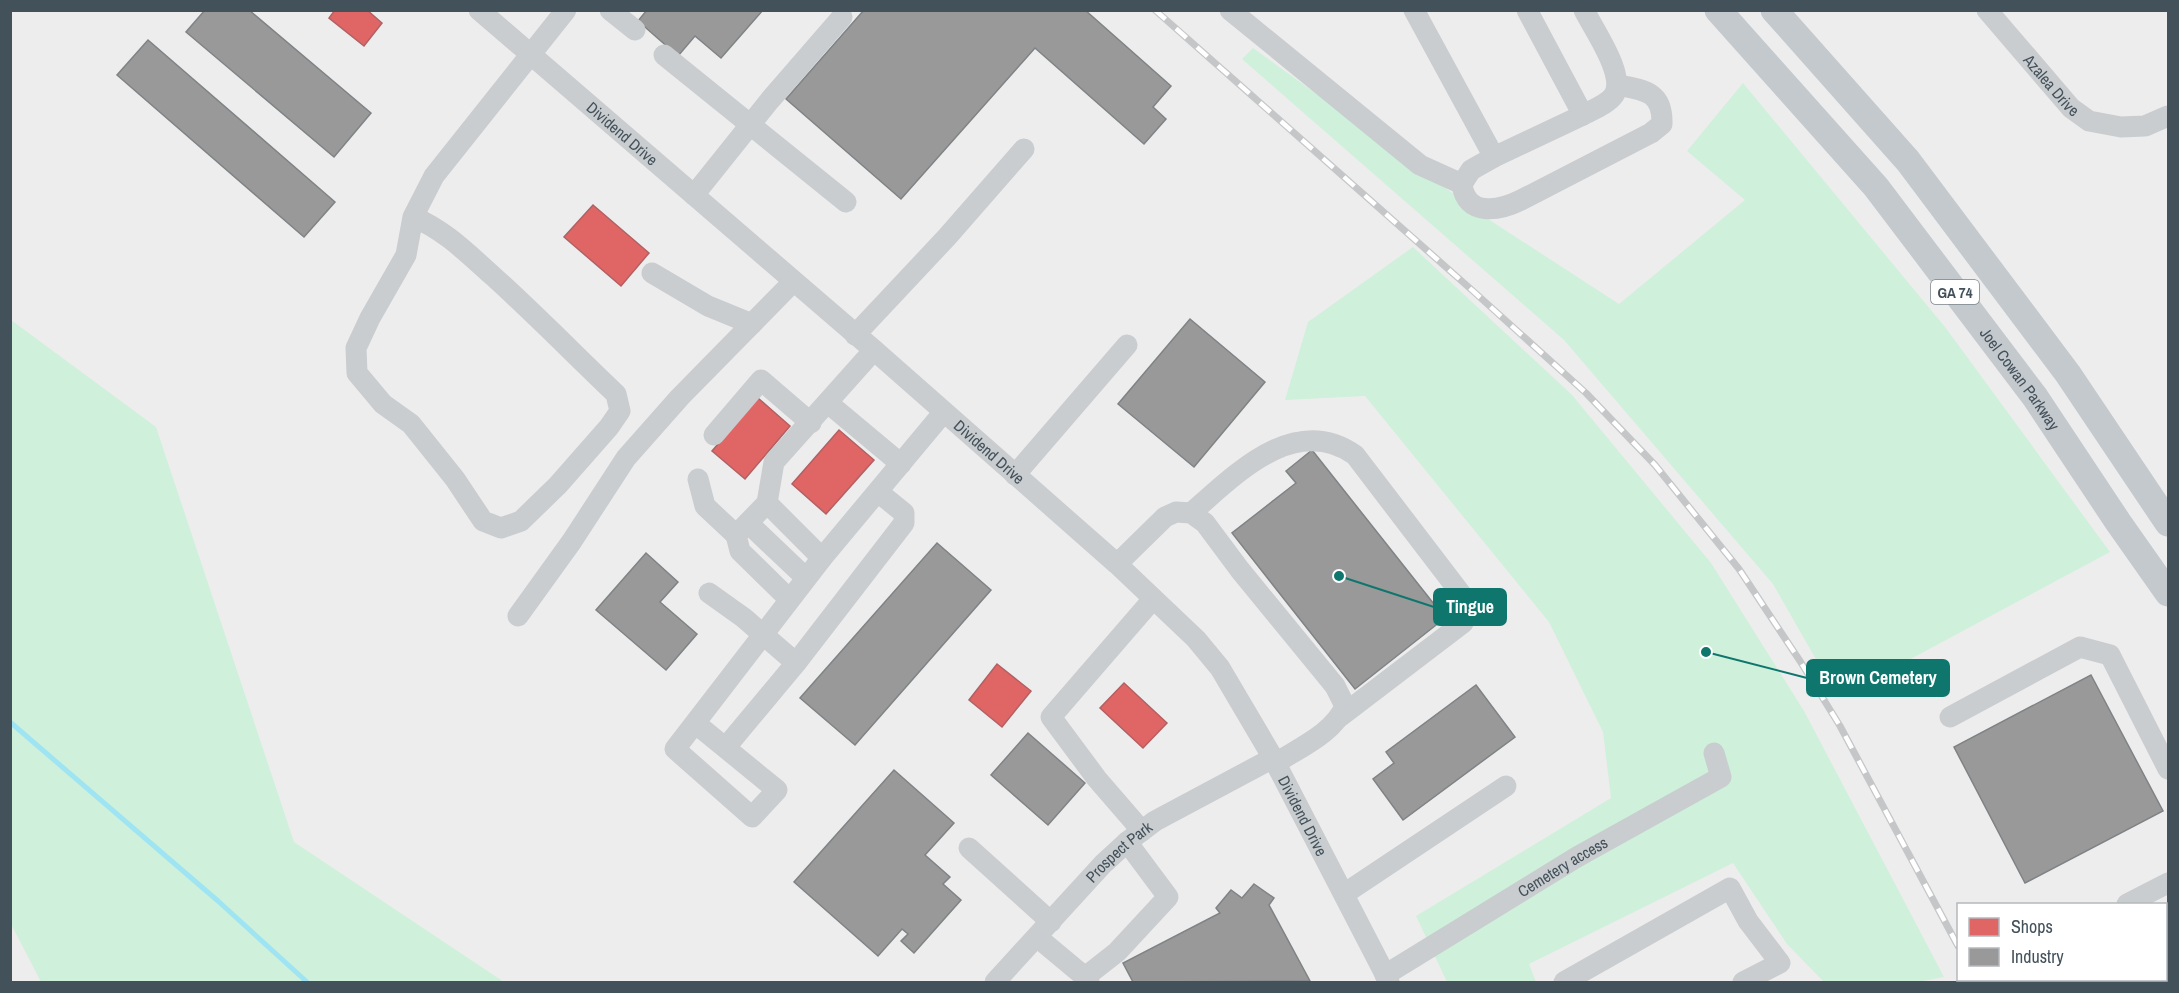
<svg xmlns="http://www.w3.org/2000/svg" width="2179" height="993" viewBox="0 0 2179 993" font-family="'Archivo Narrow',sans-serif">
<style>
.green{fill:#cff0da}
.shops{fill:#e06666;stroke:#b16063;stroke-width:1.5}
.industry{fill:#999;stroke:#7f8386;stroke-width:1.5}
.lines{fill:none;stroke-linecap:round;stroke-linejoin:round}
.stream{stroke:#9fe4f2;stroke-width:5}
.minor{stroke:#c9cdcf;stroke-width:21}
.major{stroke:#c4c9cd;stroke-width:27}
.rail-casing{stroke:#c4c6c8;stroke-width:7}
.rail{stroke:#fff;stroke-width:4.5;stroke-dasharray:14;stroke-linecap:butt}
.labels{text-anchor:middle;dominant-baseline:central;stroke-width:6;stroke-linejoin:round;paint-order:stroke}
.shield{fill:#fff;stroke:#7b858c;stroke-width:1.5}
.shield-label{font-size:15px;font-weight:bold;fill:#43515b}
.street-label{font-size:16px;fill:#43515b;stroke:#fff}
.leader{fill:none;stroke:#0f766e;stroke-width:2}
.callout-dot{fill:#0f766e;stroke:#fff;stroke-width:2}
.callout{fill:#0f766e;stroke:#0f766e;stroke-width:2}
.callout-label{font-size:18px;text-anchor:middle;font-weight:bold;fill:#fff}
</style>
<rect width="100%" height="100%" fill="#eeeded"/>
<!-- green -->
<path class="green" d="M1253,48L1488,219L1619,304L1745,200L1687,151L1743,83L1945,327L2110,552L1838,698L1773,584L1564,340L1242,59Z
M1413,247L1572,395L1711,563L1804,711L1944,977L1918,982H1824L1787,944L1733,863L1529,964L1536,982H1447L1416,916L1611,798L1603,732L1549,622L1365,396L1285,400L1308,322Z
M11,320L156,427L294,842L504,982H41L10,922Z"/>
<!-- shops -->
<path class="shops" d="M335,10H367L382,23L364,46L329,18Z
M593,205L649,253L621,286L564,237Z
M758,398L790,426L745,479L712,451Z
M839,430L874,460L826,514L792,484Z
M997,664L1031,691L1002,727L969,700Z
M1124,683L1167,723L1143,748L1100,708Z
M2168,937V982H2082L2088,980H2166V938Z"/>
<!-- industry -->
<path class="industry" d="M205,10H249L371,113L334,157L186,32Z
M647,10H763L721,58L695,36L678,56L638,21Z
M864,10H1085L1171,86L1153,107L1166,119L1144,144L1035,48L901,199L786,99Z
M148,40L335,202L304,237L117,75Z
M1190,319L1265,382L1194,467L1118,404Z
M1312,450L1445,618L1355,689L1232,533L1296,483L1286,471Z
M937,543L991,590L855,745L800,698Z
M646,553L678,582L660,602L697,634L666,670L596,610Z
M2091,675L2163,811L2025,883L1954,747Z
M1476,685L1515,737L1403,820L1373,779L1394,763L1386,752Z
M1028,733L1085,783L1048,825L991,775Z
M894,770L954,823L925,855L950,877L943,884L961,900L914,953L901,941L908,934L902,929L878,956L794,882Z
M1254,884L1274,898L1269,905L1310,981L1133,982L1123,963L1220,913L1216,908L1231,890L1242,898Z"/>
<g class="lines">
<!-- stream -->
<path class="stream" d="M10,722L218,901L307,982"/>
<!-- minor -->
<g class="minor">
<path id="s1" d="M479,10L874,350L1117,564L1196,639L1220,668L1273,758L1389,982"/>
<path d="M610,10L635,30"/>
<path d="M1230,10L1420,165L1462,184"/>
<path d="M1414,10L1494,157L1583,115"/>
<path d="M1527,10L1583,115C1592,110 1608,104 1614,95C1626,75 1594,30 1584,10"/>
<path id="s2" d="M1987,10L2071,108L2089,121L2121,127L2145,126L2168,116"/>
<path d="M664,55L846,202"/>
<path d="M1494,157L1471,170L1462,184C1466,217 1499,211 1521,200L1651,133L1662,124C1663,92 1645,90 1618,85"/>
<path d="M694,195L770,100L842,17"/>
<path d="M413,217C445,230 468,254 494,277C536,315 575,355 616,394L620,411L609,427L558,485L521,521L501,528L483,521L455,479L411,424L383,404L357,373L356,348L370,318L406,255L413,217L434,176L566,10"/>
<path d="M652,273L708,306L752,324"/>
<path d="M855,335L947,237L1024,149"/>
<path d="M874,350L774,462L767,503L822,558L943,413"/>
<path d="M828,403L901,464"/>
<path d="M714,435L761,380L811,423"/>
<path d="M1015,475L1127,345"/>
<path d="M698,479L705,506L736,535L767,503"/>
<path d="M1191,513C1234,476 1294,412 1355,455L1465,599L1468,611L1463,623L1341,716"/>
<path d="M748,523L806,578"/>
<path d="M736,535L740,551L789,599"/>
<path d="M1117,564L1165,517L1176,512L1191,513L1205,523L1240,570L1335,686L1345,706C1334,733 1299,748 1276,763"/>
<path d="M709,593L744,618L796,663"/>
<path d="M518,616L572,541L626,458L680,397L793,282"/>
<path d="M1950,717L2080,647L2110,655L2168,769"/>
<path d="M695,723L777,790L752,817L675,749L822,558"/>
<path d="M726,747L796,663L904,523V513L878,492"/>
<path d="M1142,831L1097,779L1051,717L1153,599"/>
<path d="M969,848L1051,922"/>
<path d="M1344,894L1506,786"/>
<path d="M2127,904L2168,883"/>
<path d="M1037,937L1085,977L1089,982"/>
<path id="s3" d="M1385,975L1577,857L1721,777L1714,753"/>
<path d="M1085,977L1117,952L1168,897L1127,842"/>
<path id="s4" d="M995,982L1103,864L1127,842L1155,821L1273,758"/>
<path d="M1564,982L1730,888L1748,921L1780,963L1743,982"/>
</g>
<!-- major -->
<g class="major">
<path id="s5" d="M1718,10L1876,187L2035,397L2118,522L2168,593"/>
<path d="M1774,10L1908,161L2068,374L2168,523"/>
</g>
<!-- rail casing -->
<g class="rail-casing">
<path id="rail" d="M1155,10L1473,291L1586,393L1655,465L1739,569L1800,661L1840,726L1958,946
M1976,980L1978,982"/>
</g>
<!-- rail -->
<use href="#rail" class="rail"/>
</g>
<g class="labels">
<!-- shield labels -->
<rect class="shield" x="1931" y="280" width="48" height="24" rx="4.5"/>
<g class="shield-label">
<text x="1955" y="292">GA 74</text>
</g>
<!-- street labels -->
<g class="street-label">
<text stroke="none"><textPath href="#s2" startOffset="99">Azalea Drive</textPath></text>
<text stroke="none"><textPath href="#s1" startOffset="189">Dividend Drive</textPath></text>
<text stroke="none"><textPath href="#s5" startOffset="477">Joel Cowan Parkway</textPath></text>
<text stroke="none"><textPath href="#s1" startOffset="675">Dividend Drive</textPath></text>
<text stroke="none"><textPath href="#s1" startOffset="1161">Dividend Drive</textPath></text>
<text stroke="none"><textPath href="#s4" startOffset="180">Prospect Park</textPath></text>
<text stroke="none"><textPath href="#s3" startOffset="208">Cemetery access</textPath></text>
</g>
</g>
<!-- callouts -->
<path class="leader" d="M1339 576L1434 607M1706 652L1807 678"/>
<g class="callout-dot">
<circle cx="1339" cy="576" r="6"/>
<circle cx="1706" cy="652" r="6"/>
</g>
<g class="callout">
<rect x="1434" y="589" width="72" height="36" rx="6"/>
<rect x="1807" y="660" width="142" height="36" rx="6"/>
</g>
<g class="callout-label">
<text x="1470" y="613">Tingue</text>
<text x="1878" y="684">Brown Cemetery</text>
</g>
<!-- border -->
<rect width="2179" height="993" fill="none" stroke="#43515b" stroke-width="24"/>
<!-- legend -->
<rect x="1957" y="903" width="210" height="78" fill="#ffffff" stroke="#b4b9bd" stroke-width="1.5"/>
<rect x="1969" y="918" width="30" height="18" fill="#e06666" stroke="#b4b9bd" stroke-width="1.5"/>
<text x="2011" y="933" font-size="18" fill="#43515b">Shops</text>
<rect x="1969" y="948" width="30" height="18" fill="#999999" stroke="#b4b9bd" stroke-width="1.5"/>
<text x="2011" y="963" font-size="18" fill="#43515b">Industry</text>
</svg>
